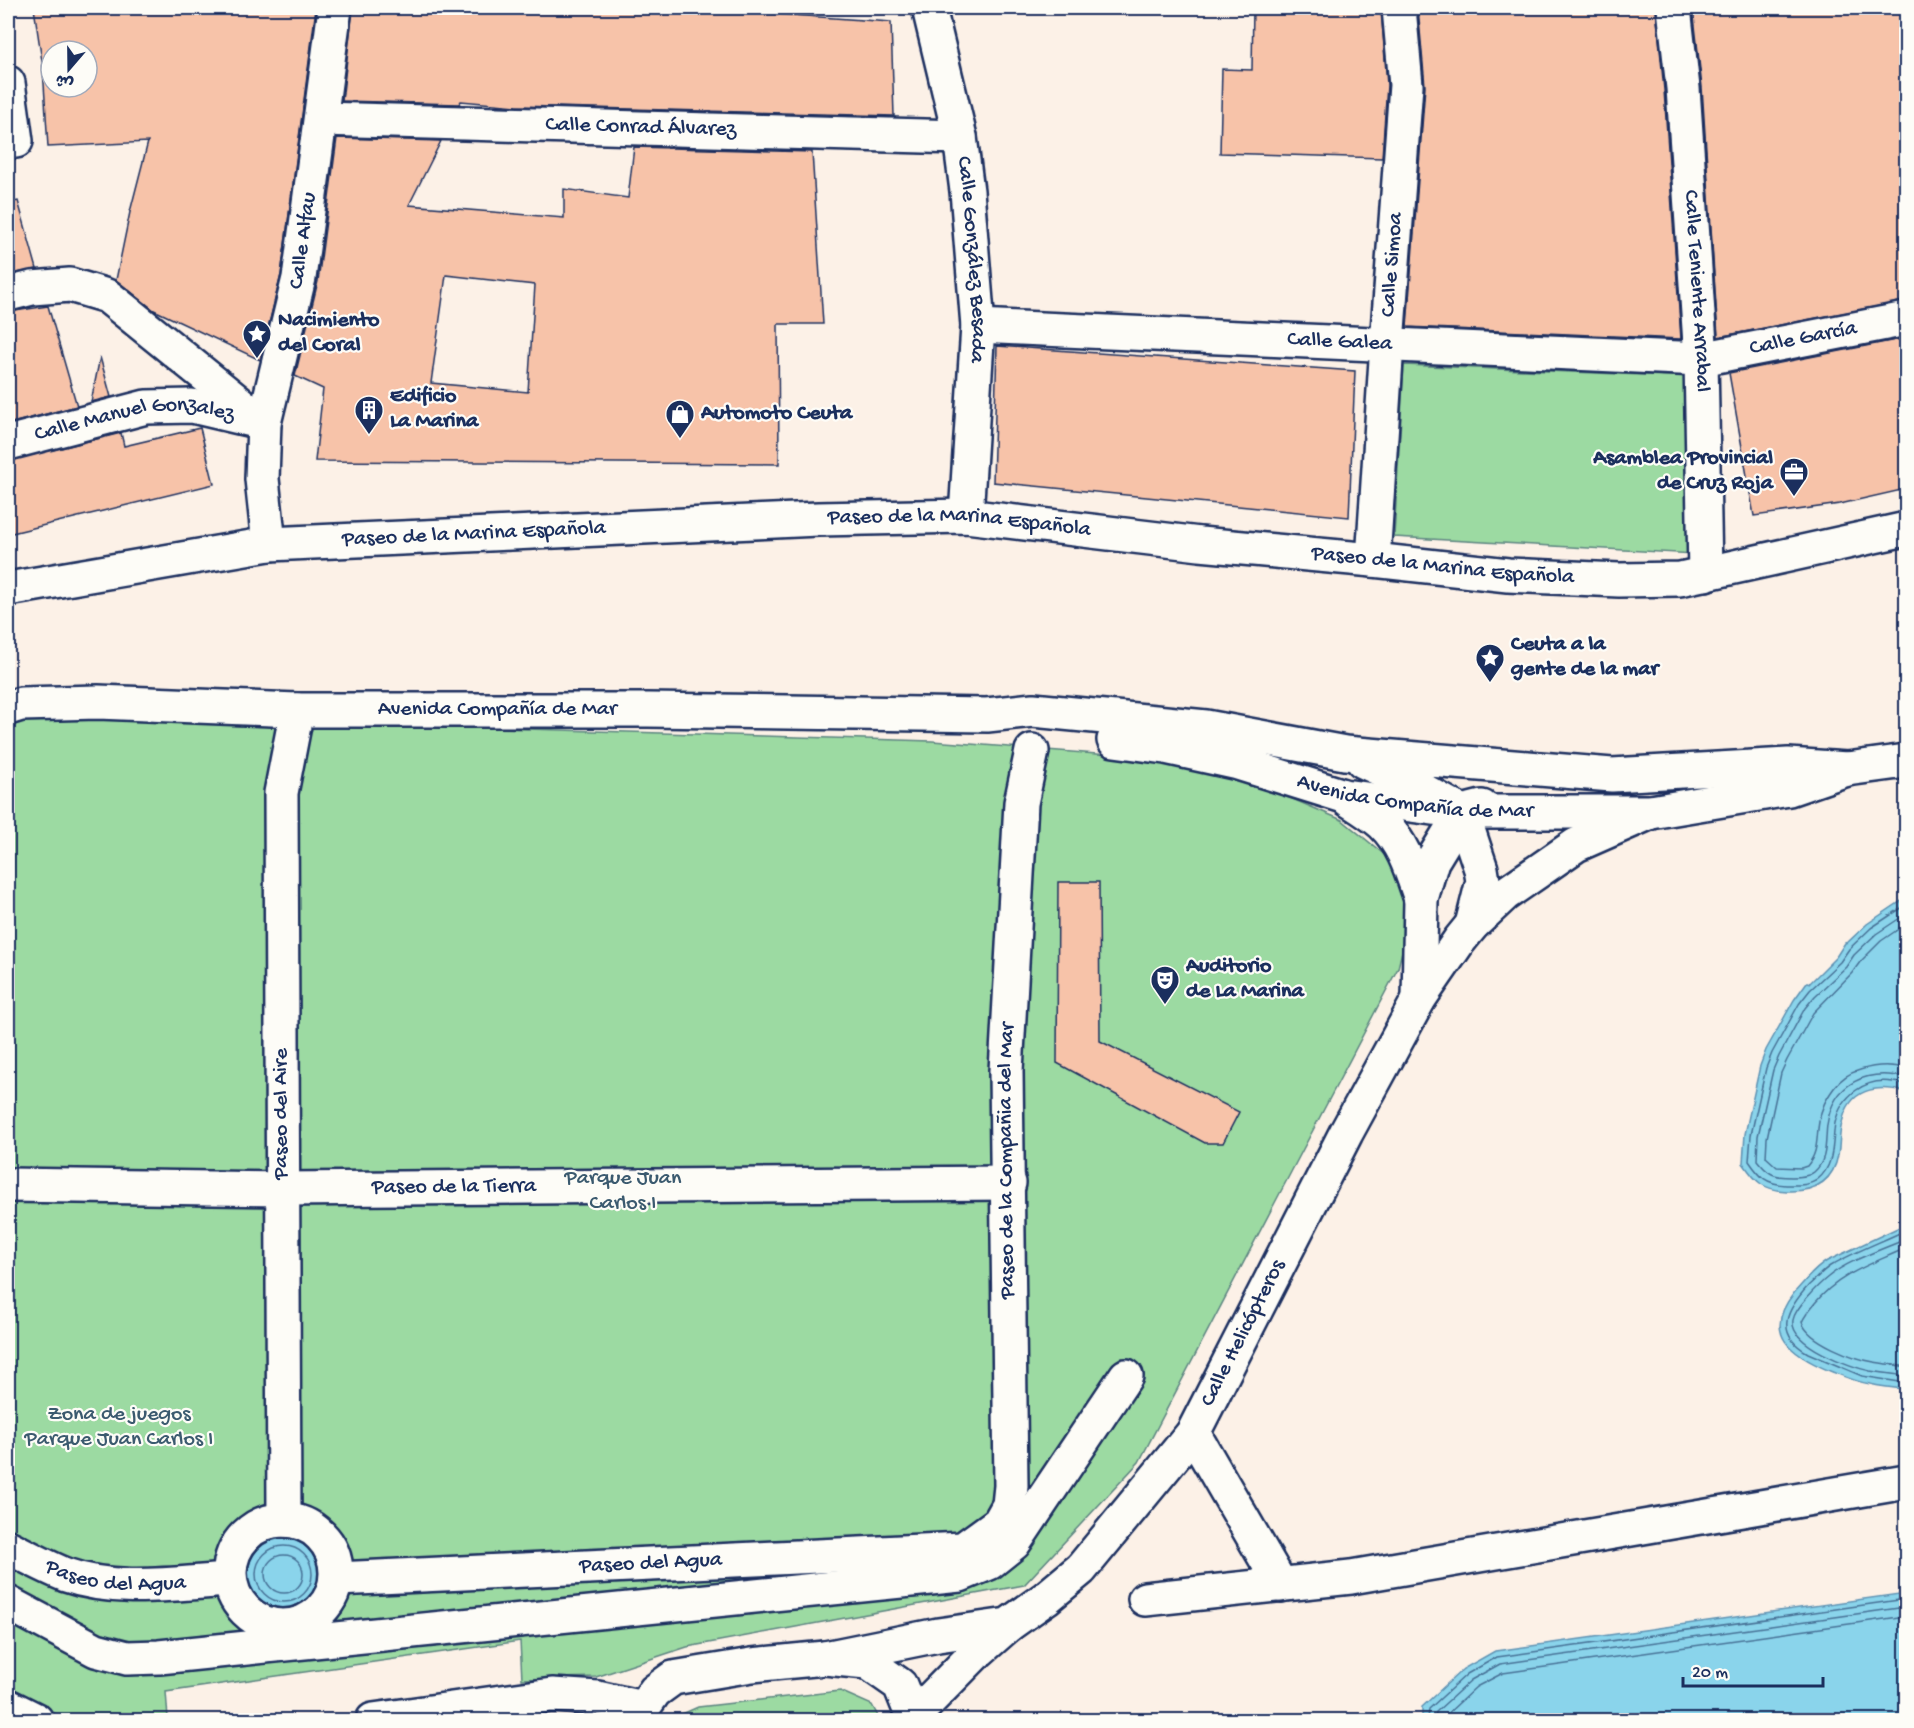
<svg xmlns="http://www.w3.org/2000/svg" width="1914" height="1728" viewBox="0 0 1914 1728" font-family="'Gochi Hand','Playpen Sans Arabic',sans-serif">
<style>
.green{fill:#9cdaa2;stroke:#5c8480;stroke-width:1.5}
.water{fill:#8ad4eb;stroke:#5e92b3;stroke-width:1.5}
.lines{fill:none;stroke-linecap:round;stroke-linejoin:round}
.shore{stroke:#477196;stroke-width:1.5}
.building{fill:#f7c3a9;stroke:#1b2f5e;stroke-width:1.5;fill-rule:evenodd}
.minor-casing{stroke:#1b2f5e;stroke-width:38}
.major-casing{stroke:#1b2f5e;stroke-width:38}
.minor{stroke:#fdfcf7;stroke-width:33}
.major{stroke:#fdfcf7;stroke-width:33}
.labels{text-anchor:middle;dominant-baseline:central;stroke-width:4.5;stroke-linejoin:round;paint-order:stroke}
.street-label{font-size:22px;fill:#1b2f5e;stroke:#fdfcf7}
.poi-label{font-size:22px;font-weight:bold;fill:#1b2f5e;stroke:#fdfcf7;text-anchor:start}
.park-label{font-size:22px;fill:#3b5a6f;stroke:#fdfcf7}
</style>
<rect width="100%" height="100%" fill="#fcf1e7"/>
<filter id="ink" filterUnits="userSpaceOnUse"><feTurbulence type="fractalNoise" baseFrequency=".0167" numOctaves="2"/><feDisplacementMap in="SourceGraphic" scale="12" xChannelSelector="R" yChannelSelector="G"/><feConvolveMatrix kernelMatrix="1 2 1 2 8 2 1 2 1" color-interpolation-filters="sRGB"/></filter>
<g filter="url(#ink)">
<!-- green -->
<path class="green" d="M1404,365L1692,377L1695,554L1394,537Z
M8,716L257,721L932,741L1147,758L1212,772L1283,795L1342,820L1391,860L1401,887L1409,921L1398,968L1139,1462L1024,1585L687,1647L596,1677L522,1679L520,1641L166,1692L168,1718L165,1720H68L8,1689Z
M840,1691L872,1705L880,1720H670L671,1719L698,1707Z"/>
<!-- water -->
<path class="water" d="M1906,898V1092C1877,1084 1849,1088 1842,1123C1839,1133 1840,1145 1838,1155C1833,1183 1813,1192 1787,1191C1763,1190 1756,1182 1743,1163L1745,1134L1760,1066L1766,1050L1794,1000L1807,982L1810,983L1836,957L1845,943L1848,942L1867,924Z
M1906,1224V1389C1894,1388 1882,1387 1870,1384C1856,1382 1843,1376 1830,1371C1792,1355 1761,1334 1794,1293C1804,1282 1814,1269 1827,1261Z
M242 1574a42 42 0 1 1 84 0a42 42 0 1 1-84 0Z
M1906,1593V1720H1422V1707L1463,1669L1495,1651Z"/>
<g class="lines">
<!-- shore -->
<path class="shore" d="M1906,905L1871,928L1849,949L1840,962L1810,990L1799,1004L1772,1053L1766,1068L1751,1135L1749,1161C1760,1177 1766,1184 1786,1185C1796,1185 1810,1186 1818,1179C1835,1165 1832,1143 1835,1123C1841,1096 1865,1077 1893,1082C1898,1082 1902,1085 1906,1086
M1906,914L1876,934L1854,955L1846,967L1815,996L1805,1008L1779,1056L1773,1070L1758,1136L1757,1160C1768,1174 1773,1177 1792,1177C1799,1177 1808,1177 1814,1172C1828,1160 1825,1141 1827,1125C1833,1082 1868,1068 1906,1078
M1906,924L1881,941L1860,962L1852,973L1813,1013L1787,1060L1781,1073L1767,1138L1766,1157L1777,1167L1801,1168L1807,1166C1819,1152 1816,1138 1819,1122C1821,1108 1826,1099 1834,1088C1841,1078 1849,1073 1860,1070C1876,1065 1891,1064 1906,1069
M1906,1230C1881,1242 1854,1252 1830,1266C1822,1271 1816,1279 1809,1285C1787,1309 1773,1333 1808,1353L1862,1376L1906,1383
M1906,1239C1883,1249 1847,1261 1828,1277C1818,1285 1795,1308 1793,1320C1789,1345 1851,1367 1870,1371C1882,1373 1894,1374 1906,1376
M1906,1248C1872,1264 1840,1273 1815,1303C1810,1309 1805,1315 1802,1322C1808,1342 1855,1359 1874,1362C1885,1364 1896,1365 1906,1367
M256 1574a28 28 0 1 1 56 0a28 28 0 1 1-56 0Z
M265 1574a19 19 0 1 1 38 0a19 19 0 1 1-38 0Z
M319,1580C306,1627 240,1612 248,1569C257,1523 322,1532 319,1579
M1428,1720L1429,1709L1467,1674L1497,1657L1906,1599
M1435,1720L1436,1712L1471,1680L1500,1664L1906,1607
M1444,1720L1445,1716L1476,1687L1503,1673L1906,1616"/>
</g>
<!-- building -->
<path class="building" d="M34,8H316L281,275L260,360L154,310L116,280L130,212L148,142L48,147L43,68ZM51,51H87V87H51Z
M353,8H693L891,22L894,116L517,106L461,101L459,104L342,101Z
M1253,8H1381L1387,85L1382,158L1220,153L1222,69L1252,70Z
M1418,8H1656L1664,90L1681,339L1407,327L1425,86Z
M1693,8H1906V301L1718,337L1702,87Z
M337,138L441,141L409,205L564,218V189L628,198L634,147L812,152L823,324H778L779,464L315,461L323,389L295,376L318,281ZM446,275L535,285L528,392L431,383Z
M18,201L37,269L8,275V203Z
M48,306L77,406L8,424V312Z
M1906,338V489L1840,504L1754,516L1729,373Z
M997,346L1355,371L1349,517L993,482Z
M100,357L111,397L91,402Z
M200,428L214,484L8,534V461L121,433L124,446Z
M1058,882H1099L1100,1041L1239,1112L1223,1143H1205L1057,1063Z"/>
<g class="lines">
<!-- minor casing -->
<g class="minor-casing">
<g id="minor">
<path id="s1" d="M929,8L960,137L967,191L978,326L966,516"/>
<path id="s2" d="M1674,8L1683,88L1701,359L1705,574"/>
<path d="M8,83L16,141"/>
<path id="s3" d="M321,119L960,137"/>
<path d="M8,294L32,288L70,285L107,296L264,423"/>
<path id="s4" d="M978,326L1701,359L1906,319"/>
<path id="s5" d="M8,443L146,407L192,406L256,421"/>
<path id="s6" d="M269,544L262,479L264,423L299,278L335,8"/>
<path id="s7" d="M1373,560L1387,344L1406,85L1399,8"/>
<path id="s8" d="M8,708L21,704L98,702L297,710H648L987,715L1033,710L1206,727L1345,753L1612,775L1788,765L1847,769"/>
<path id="s9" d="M1114,740L1165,747L1238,763L1344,796L1462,812H1651L1789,789L1847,769L1906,761"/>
<path d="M1363,761L1406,781L1462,812L1481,869L1483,881L1472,925"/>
<path d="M1349,800C1360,807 1373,815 1383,824C1404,844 1412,873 1421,899"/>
<path d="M1419,999L1421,899L1432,861L1462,812L1482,807"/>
<path id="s10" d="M8,1185L283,1189L1009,1183"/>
<path d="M1193,1433L1281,1585"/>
<circle cx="283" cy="1573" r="53"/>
<path d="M284,1520L281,793L297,710"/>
<path id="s11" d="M8,1547C26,1556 46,1567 66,1575C117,1593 177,1583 230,1580"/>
<path id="s12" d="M337,1579L963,1549L999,1523L1009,1505L1011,1486L1006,1071L1021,803L1032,751"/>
<path d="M1145,1599L1351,1577L1906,1482"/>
<path d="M8,1603L96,1650L127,1658L159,1657L960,1575L989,1563L1014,1543L1126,1376"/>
<path id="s13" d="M825,1658L938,1635L1008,1625L1046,1598L1081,1569L1193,1433L1346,1133L1419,999L1459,941L1472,925L1505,894L1576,845L1651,812"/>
<path d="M8,1706L36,1720"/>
<path d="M913,1717L975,1654L1008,1625"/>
<path d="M373,1720L552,1695L598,1698L643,1708"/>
<path d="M640,1720L643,1708L655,1691L673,1678L752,1665L825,1658L867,1662L900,1685L914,1720"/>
</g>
</g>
<!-- major casing -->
<g class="major-casing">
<g id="major">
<path id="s14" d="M8,589L269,544L818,519L966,516L1200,544L1373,560L1508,575L1619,580L1680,579L1906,529"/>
</g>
</g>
<!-- minor -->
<use href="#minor" class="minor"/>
<!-- major -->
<use href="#major" class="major"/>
</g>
</g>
<!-- icons -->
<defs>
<g id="sight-pin" transform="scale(1.5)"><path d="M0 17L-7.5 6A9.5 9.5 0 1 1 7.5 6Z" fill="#1b2f5e" stroke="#fdfcf7"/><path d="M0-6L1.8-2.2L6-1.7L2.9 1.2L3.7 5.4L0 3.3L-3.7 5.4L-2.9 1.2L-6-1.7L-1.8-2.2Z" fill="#fff"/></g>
<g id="building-pin" transform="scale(1.5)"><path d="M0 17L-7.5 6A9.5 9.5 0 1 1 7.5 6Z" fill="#1b2f5e" stroke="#fdfcf7"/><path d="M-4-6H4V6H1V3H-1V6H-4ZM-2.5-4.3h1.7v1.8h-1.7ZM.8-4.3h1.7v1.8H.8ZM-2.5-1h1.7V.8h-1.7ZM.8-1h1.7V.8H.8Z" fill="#fff"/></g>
<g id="shop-pin" transform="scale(1.5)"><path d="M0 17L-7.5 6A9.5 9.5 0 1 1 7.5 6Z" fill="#1b2f5e" stroke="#fdfcf7"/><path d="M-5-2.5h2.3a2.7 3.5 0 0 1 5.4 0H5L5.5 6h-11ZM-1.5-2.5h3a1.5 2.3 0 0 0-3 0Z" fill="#fff"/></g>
<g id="office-pin" transform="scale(1.5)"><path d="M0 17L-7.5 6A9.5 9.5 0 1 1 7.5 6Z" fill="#1b2f5e" stroke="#fdfcf7"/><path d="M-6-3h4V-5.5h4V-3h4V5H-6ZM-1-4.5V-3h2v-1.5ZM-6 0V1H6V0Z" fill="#fff"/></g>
<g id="theatre-pin" transform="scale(1.5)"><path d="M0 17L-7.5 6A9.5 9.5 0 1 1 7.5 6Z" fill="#1b2f5e" stroke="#fdfcf7"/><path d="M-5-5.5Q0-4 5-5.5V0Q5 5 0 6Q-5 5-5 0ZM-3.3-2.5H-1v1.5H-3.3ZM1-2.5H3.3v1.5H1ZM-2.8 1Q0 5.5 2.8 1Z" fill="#fff"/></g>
</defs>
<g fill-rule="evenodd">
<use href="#sight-pin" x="257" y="334"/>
<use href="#building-pin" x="369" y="410"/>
<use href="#shop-pin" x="680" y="414"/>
<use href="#office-pin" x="1794" y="472"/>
<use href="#sight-pin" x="1490" y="658"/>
<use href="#theatre-pin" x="1165" y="980"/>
</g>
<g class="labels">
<!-- street labels -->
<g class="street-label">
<text stroke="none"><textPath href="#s3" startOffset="320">Calle Conrad Álvarez</textPath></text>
<text stroke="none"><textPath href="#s6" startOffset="308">Calle Alfau</textPath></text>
<text stroke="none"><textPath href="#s1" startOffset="256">Calle González Besada</textPath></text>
<text stroke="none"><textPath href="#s7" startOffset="296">Calle Simoa</textPath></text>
<text stroke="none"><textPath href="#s2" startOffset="284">Calle Teniente Arrabal</textPath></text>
<text stroke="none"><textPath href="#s4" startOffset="828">Calle García</textPath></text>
<text stroke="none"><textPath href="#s4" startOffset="362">Calle Galea</textPath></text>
<text stroke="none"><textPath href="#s5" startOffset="130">Calle Manuel Gonzalez</textPath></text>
<text stroke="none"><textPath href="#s14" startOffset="956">Paseo de la Marina Española</textPath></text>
<text stroke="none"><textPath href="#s14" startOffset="470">Paseo de la Marina Española</textPath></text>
<text stroke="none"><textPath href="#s14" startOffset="1442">Paseo de la Marina Española</textPath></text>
<text stroke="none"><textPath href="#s8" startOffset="490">Avenida Compañía de Mar</textPath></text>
<text stroke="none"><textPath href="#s9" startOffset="308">Avenida Compañía de Mar</textPath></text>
<text transform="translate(282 1114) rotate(-90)">Paseo del Aire</text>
<text stroke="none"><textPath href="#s12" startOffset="1036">Paseo de la Compañia del Mar</textPath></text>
<text stroke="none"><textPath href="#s10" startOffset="446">Paseo de la Tierra</textPath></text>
<text stroke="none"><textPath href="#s13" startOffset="566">Calle Helicópteros</textPath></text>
<text stroke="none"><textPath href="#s12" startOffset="314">Paseo del Agua</textPath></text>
<text stroke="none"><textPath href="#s11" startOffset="114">Paseo del Agua</textPath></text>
</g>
<!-- poi labels -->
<g class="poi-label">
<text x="278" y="321">Nacimiento<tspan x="278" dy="25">del Coral</tspan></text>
<text x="390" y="397">Edificio<tspan x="390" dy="25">La Marina</tspan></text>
<text x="701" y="414">Automoto Ceuta</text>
<text x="1773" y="459" text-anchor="end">Asamblea Provincial<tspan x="1773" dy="25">de Cruz Roja</tspan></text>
<text x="1511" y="645">Ceuta a la<tspan x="1511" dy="25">gente de la mar</tspan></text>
<text x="1186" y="967">Auditorio<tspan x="1186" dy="25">de La Marina</tspan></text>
</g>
<!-- park labels -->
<g class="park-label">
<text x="623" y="1179">Parque Juan<tspan x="623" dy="25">Carlos I</tspan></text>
<text x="119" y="1415">Zona de juegos<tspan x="119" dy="25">Parque Juan Carlos I</tspan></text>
</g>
</g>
<!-- margin -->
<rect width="1914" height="1728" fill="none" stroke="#fdfcf7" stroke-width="30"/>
<rect x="15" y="15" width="1884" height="1698" fill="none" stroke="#1b2f5e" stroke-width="2" filter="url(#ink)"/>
<!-- north arrow -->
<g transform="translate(69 69) rotate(200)"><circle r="28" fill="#fdfcf7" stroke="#a3aaba" stroke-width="1.5"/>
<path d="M0-4.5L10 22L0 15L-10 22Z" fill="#1b2f5e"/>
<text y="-9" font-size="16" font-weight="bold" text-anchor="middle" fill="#1b2f5e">ش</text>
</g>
<!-- scale -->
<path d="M1683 1677v9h140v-9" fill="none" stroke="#1b2f5e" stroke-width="3"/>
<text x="1692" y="1677" font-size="18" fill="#1b2f5e" stroke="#fdfcf7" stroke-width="4.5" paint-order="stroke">20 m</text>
</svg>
